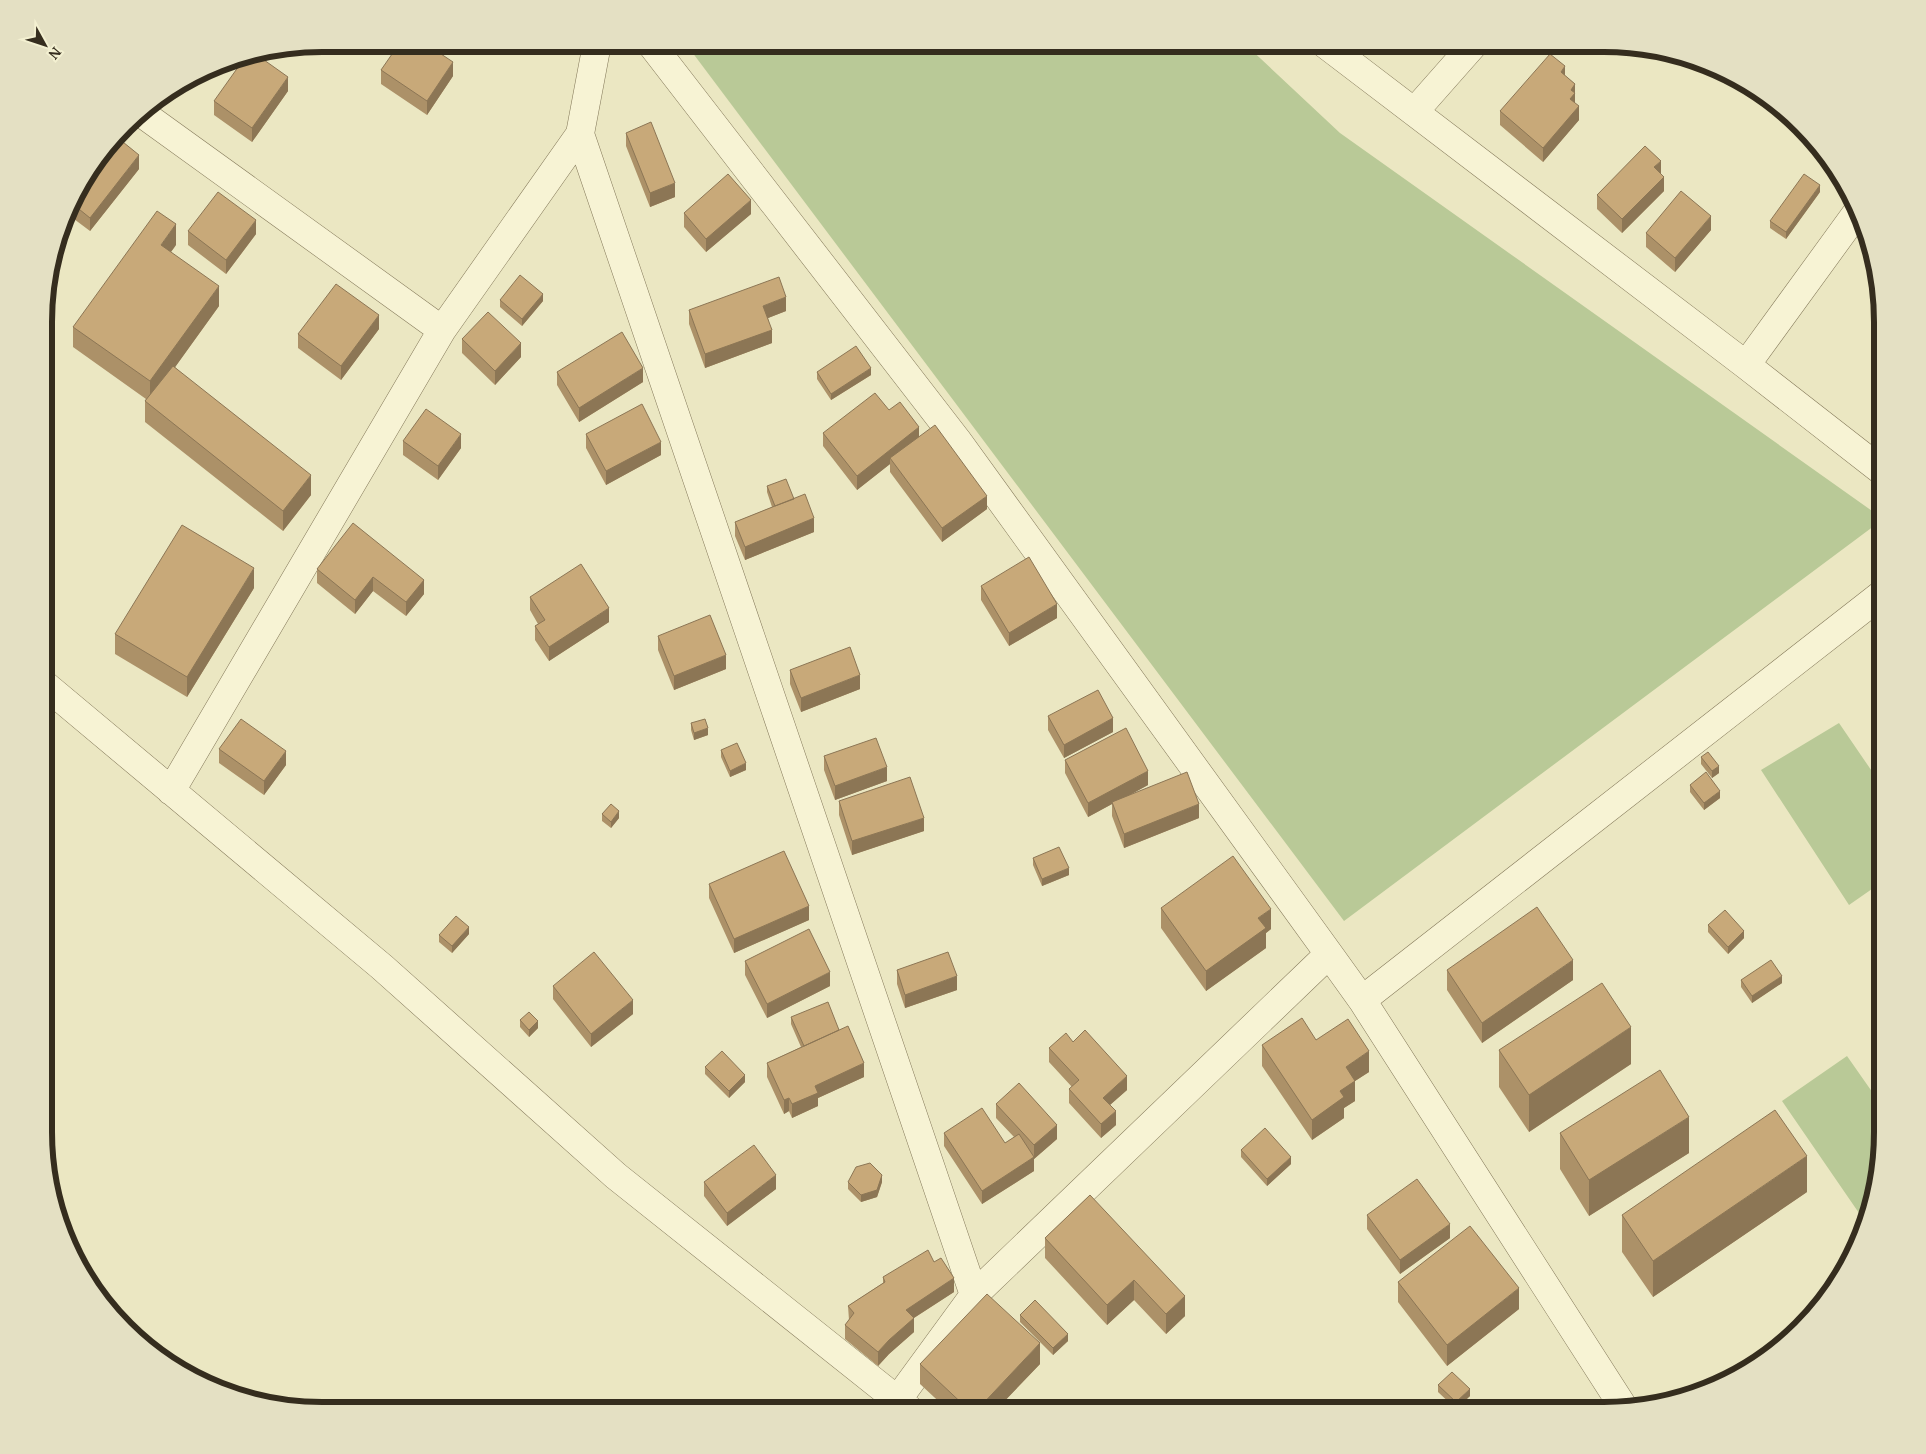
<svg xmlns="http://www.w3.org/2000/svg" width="1926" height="1454" viewBox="0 0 1926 1454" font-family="'PT Serif',serif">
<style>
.green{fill:#b9c997}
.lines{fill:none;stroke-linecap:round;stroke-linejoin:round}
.minor-casing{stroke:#84795a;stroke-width:29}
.minor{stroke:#f7f3d4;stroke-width:28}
.wall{fill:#ac9168}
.shaded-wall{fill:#8c7655}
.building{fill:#c8a979;stroke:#8c7655}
.rim{fill:none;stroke:#352d1e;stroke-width:6}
</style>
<rect width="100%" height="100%" fill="#ebe7c2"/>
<!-- green -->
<path class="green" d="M686,44H1245L1340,133L1882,518V520L1344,921Z
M1839,723L1882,786V882L1849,905L1761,770Z
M1847,1056L1882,1106V1150L1867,1212L1861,1216L1782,1101Z"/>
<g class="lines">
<!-- minor casing -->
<g class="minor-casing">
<path id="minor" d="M651,44L957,440L1329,954L1362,1000L1624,1408
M1325,44L1746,365L1882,471
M140,112L442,330
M1414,112L1474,44
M580,134L974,1295
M1746,365L1858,211
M45,685L382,967L616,1176L910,1410
M171,791L442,330L580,134L597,44
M1362,1000L1882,594
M893,1410L898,1399L974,1295L1329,954"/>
</g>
<!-- minor -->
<use href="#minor" class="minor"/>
</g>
<!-- wall -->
<path class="wall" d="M381,70L453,76L427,115L381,84Z
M1565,76L1575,84V103L1579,120L1543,162L1500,125V111Z
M288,91L252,142L214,115V101Z
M626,133L675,197L650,207L626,146Z
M139,169L90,231L70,216L81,183Z
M1661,174L1664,191L1622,233L1597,209V195Z
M1820,192L1786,239L1770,228V221Z
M684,213L751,214L706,252L684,227Z
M1711,230L1675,272L1646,247V233Z
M188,231L256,234L226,274L188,245Z
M176,245L171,252L219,306L175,367L311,495L283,531L145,422V401L146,399L73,347V327Z
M500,300L543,301L522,326L500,307Z
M689,310L786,311L768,318L772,343L705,368L689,324Z
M379,329L341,380L298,348V334Z
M462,339L521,357L495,385L462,353Z
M557,372L643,382L579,422L557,385Z
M817,372L871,375L831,400L817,379Z
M889,410L919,437L987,509L942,542L890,472V464L857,490L823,446V433Z
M586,434L661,455L606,485L586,448Z
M403,441L461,448L438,480L403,455Z
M767,486L794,499L814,532L745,560L735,536V522L772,507L767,492Z
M317,569L424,580V594L406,616L373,591L355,614L317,583Z
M981,586L1057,618L1009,646L981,600Z
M254,588L187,697L115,654V634Z
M530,597L609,622L549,661L535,640V626L538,624L530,610Z
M658,636L726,669L674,690L658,650Z
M790,670L860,689L801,712L790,684Z
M1048,716L1113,732L1064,758L1048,730Z
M691,723L708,735L694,740L691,730Z
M219,749L286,765L264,795L219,763Z
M721,750L746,770L730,777L721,757Z
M824,756L887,781L835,800L824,770Z
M1701,757L1719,773L1712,778L1701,764Z
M1065,760L1148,785L1128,796L1199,818L1124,848L1112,816V804L1088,817L1065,773Z
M1690,785L1720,798L1704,810L1690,792Z
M839,801L924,831L852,855L839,815Z
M602,814L619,818L611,828L602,821Z
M1033,858L1069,875L1042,886L1033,865Z
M709,884L809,920L734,953L709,898Z
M1161,908L1271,929L1266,933V948L1206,991L1161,928Z
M1708,925L1744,938L1728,954L1708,932Z
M469,934L452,953L439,942V935Z
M745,961L830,986L767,1018L745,975Z
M897,970L957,990L905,1008L897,984Z
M1447,970L1573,980L1482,1043L1447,990Z
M1741,980L1782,983L1752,1003L1741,987Z
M553,986L633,1014L591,1047L553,999Z
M791,1017L839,1030L864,1077L818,1098V1106L792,1118L789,1111L784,1114L767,1077V1063L801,1047L791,1024Z
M520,1020L538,1028L529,1037L520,1027Z
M1316,1040L1369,1072L1355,1081V1101L1344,1108V1118L1312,1140L1262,1066V1045Z
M1073,1042L1127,1090L1110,1105L1116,1125L1101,1138L1069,1103V1089L1072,1087L1049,1062V1048Z
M1499,1050L1631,1064L1529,1132L1499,1087Z
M705,1067L745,1082L729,1098L705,1074Z
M996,1104L1057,1139L1034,1159V1158V1171L982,1204L944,1146V1133L1005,1143L1014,1137L996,1118Z
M1560,1133L1689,1153L1589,1216L1560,1169Z
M1241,1150L1291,1164L1267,1186L1241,1157Z
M704,1182L776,1189L727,1226L704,1196Z
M848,1182H882L877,1197L861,1202L848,1189Z
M1807,1192L1653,1297L1622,1252V1215Z
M1090,1195L1185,1316L1166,1334L1134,1300L1107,1325L1045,1258V1238Z
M1367,1215L1450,1238L1400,1274L1367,1229Z
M934,1262L954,1292L914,1318V1332L889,1354L878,1366L845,1339V1325L849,1320L848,1306L883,1283V1277Z
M1398,1282L1519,1309L1447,1366L1398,1302Z
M1020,1315L1068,1341L1053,1355L1020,1322Z
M920,1364H1040L996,1410H948L920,1384Z
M1438,1385L1470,1396L1456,1409L1438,1392Z"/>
<!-- shaded-wall -->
<path class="shaded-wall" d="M453,62V76L427,115V101Z
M1565,66V80L1561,72Z
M288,77V91L252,142V128Z
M1575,84V107L1570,113L1571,90Z
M1579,106V120L1543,162V148Z
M139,155V169L90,231V218Z
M1661,161V175L1654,167Z
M1664,177V191L1622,233V219Z
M675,183V197L650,207V193Z
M1820,185V192L1786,239V232Z
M751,200V214L706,252V239Z
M1711,216V230L1675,272V258Z
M256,220V234L226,274V260Z
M176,224V245L161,265V245Z
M219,286V306L150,402V381Z
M543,294V301L522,326V319Z
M786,297V311L763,320V306Z
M379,315V329L341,380V366Z
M772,330V343L705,368V354Z
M521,343V357L495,385V371Z
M643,368V382L579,422V408Z
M871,368V375L831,400V394Z
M919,427V441L890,458V464L857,490V476Z
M461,434V448L438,480V466Z
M661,442V455L606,485V471Z
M311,475V495L283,531V511Z
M987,496V509L942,542V528Z
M814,518V532L745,560V547Z
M254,568V588L187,697V677Z
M373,577V591L355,614V600Z
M424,580V594L406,616V602Z
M1057,604V618L1009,646V633Z
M609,608V622L549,661V647Z
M726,655V669L674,690V676Z
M860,675V689L801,712V698Z
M1113,718V732L1064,758V745Z
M708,728V735L694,740V733Z
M286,751V765L264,795V781Z
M746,763V770L730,777V771Z
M1719,766V773L1712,778V771Z
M887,767V781L835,800V786Z
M1148,771V785L1113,804L1112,802V804L1088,817V803Z
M1720,791V798L1704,810V803Z
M1199,804V818L1124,848V834Z
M619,811V818L611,828V822Z
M924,818V831L852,855V841Z
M1069,868V875L1042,886V879Z
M809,906V920L734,953V939Z
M1271,909V929L1266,933V948L1206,991V971L1258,918Z
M469,927V934L452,953V946Z
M1744,931V938L1728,954V947Z
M1573,960V980L1482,1043V1023Z
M830,972V986L767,1018V1004Z
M957,976V990L905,1008V995Z
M1782,976V983L1752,1003V996Z
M633,1000V1014L591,1047V1034Z
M538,1021V1028L529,1037V1030Z
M1631,1027V1064L1529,1132V1095Z
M1369,1051V1072L1355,1081V1101L1344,1108V1118L1312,1140V1120L1340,1091L1346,1067Z
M864,1063V1077L818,1098V1106L792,1118V1104L815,1086Z
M745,1075V1082L729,1098V1091Z
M1127,1076V1090L1103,1111V1098Z
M789,1098V1111L784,1114V1100Z
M1116,1111V1125L1101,1138V1124Z
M1689,1117V1153L1589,1216V1180Z
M1057,1125V1139L1034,1159V1145Z
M1807,1156V1192L1653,1297V1261Z
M1034,1157V1171L982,1204V1191Z
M1291,1157V1164L1267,1186V1179Z
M776,1175V1189L727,1226V1213Z
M882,1175V1182L877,1197L861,1202V1195Z
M1450,1224V1238L1400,1274V1260Z
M954,1278V1292L906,1323V1310Z
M1134,1280V1300L1107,1325V1305Z
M1519,1288V1309L1447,1366V1345Z
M1185,1296V1316L1166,1334V1314Z
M914,1318V1332L889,1354L878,1366V1352L889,1340Z
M1068,1334V1341L1053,1355V1348Z
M1040,1343V1364L996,1410H977Z
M1470,1389V1396L1456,1409V1402Z"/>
<!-- building -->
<path class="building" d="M399,44H426L453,62L427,101L381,70Z
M1550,54L1565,66L1561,72L1575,84L1571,90L1575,93L1570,99L1579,106L1543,148L1500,111Z
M257,55L288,77L252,128L214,101L246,56Z
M651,122L675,183L650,193L626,133Z
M118,138L139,155L90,218L74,205L81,183Z
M1645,146L1661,161L1654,167L1664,177L1622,219L1597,195Z
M728,174L751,200L706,239L684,213Z
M1804,174L1820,185L1786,232L1770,221Z
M1681,191L1711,216L1675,258L1646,233Z
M218,192L256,220L226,260L188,231Z
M157,211L176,224L161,245L219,286L150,381L73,327Z
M520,275L543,294L522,319L500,300Z
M779,277L786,297L763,306L772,330L705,354L689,310Z
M336,284L379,315L341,366L298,334Z
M488,312L521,343L495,371L462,339Z
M622,332L643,368L579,408L557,372Z
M856,346L871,368L831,394L817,372Z
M173,366L311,475L283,511L145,401Z
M875,393L889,410L900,402L919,427L857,476L823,433Z
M642,404L661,442L606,471L586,434Z
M426,409L461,434L438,466L403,441Z
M935,425L987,496L942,528L890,458Z
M786,479L794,499L775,506L767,486Z
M805,494L814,518L745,547L735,522Z
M353,523L424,580L406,602L373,577L355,600L317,569Z
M182,525L254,568L187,677L115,634Z
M1029,557L1057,604L1009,633L981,586Z
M581,564L609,608L549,647L535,626L545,620L530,597Z
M710,615L726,655L674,676L658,636Z
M850,647L860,675L801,698L790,670Z
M1098,690L1113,718L1064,745L1048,716Z
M241,719L286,751L264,781L219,749Z
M705,719L708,728L694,733L691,723Z
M1126,728L1148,771L1088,803L1065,760Z
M876,738L887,767L835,786L824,756Z
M737,743L746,763L730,771L721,750Z
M1708,752L1719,766L1712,771L1701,757Z
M1187,772L1199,804L1124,834L1112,802Z
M1706,772L1720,791L1704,803L1690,785Z
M910,777L924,818L852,841L839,801Z
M611,804L619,811L611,822L602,814Z
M1059,847L1069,868L1042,879L1033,858Z
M784,851L809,906L734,939L709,884Z
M1233,856L1271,909L1258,918L1266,928L1206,971L1161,908Z
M1537,907L1573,960L1482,1023L1447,970Z
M1725,910L1744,931L1728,947L1708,925Z
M456,916L469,927L452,946L439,935Z
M809,929L830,972L767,1004L745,961Z
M594,952L633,1000L591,1034L553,986Z
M948,952L957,976L905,995L897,970Z
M1771,960L1782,976L1752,996L1741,980Z
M1602,983L1631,1027L1529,1095L1499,1050Z
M828,1002L839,1030L804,1046L791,1017Z
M529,1012L538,1021L529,1030L520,1020Z
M1302,1018L1316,1040L1348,1019L1369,1051L1346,1067L1355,1081L1340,1091L1344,1097L1312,1120L1262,1045Z
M848,1026L864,1063L815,1086L818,1093L792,1104L789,1098L784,1100L767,1063Z
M1085,1030L1127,1076L1103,1098L1116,1111L1101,1124L1069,1089L1079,1080L1049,1048L1066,1033L1073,1042Z
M722,1051L745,1075L729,1091L705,1067Z
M1660,1070L1689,1117L1589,1180L1560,1133Z
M1019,1083L1057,1125L1034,1145L996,1104Z
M982,1108L1005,1143L1019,1134L1034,1157L982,1191L944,1133Z
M1775,1110L1807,1156L1653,1261L1622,1215Z
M1265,1128L1291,1157L1267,1179L1241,1150Z
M754,1145L776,1175L727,1213L704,1182Z
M870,1163L882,1175L877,1190L861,1195L848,1182L856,1167Z
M1417,1179L1450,1224L1400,1260L1367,1215Z
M1090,1195L1185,1296L1166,1314L1134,1280L1107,1305L1045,1238Z
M1470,1226L1519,1288L1447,1345L1398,1282Z
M928,1250L934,1262L941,1258L954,1278L906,1310L914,1318L889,1340L878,1352L845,1325L854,1313L848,1306L885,1282L883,1277Z
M987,1294L1040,1343L977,1410H969L920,1364Z
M1035,1300L1068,1334L1053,1348L1020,1315Z
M1452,1372L1470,1389L1456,1402L1438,1385Z"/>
<!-- crop -->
<path d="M0 0H1926V1454H0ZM322 52H1604A270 270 0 0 1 1874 322V1132A270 270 0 0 1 1604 1402H322A270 270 0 0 1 52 1132V322A270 270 0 0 1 322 52Z" fill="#e4e0c3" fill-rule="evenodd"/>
<path class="rim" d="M322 52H1604A270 270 0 0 1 1874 322V1132A270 270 0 0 1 1604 1402H322A270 270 0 0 1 52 1132V322A270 270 0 0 1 322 52Z"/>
<!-- north arrow -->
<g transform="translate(45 45) rotate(130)" stroke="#f3f0d1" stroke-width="4" paint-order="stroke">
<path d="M0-4L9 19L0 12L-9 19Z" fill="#352d1e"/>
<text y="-8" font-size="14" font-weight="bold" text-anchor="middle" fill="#352d1e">N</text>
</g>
</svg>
